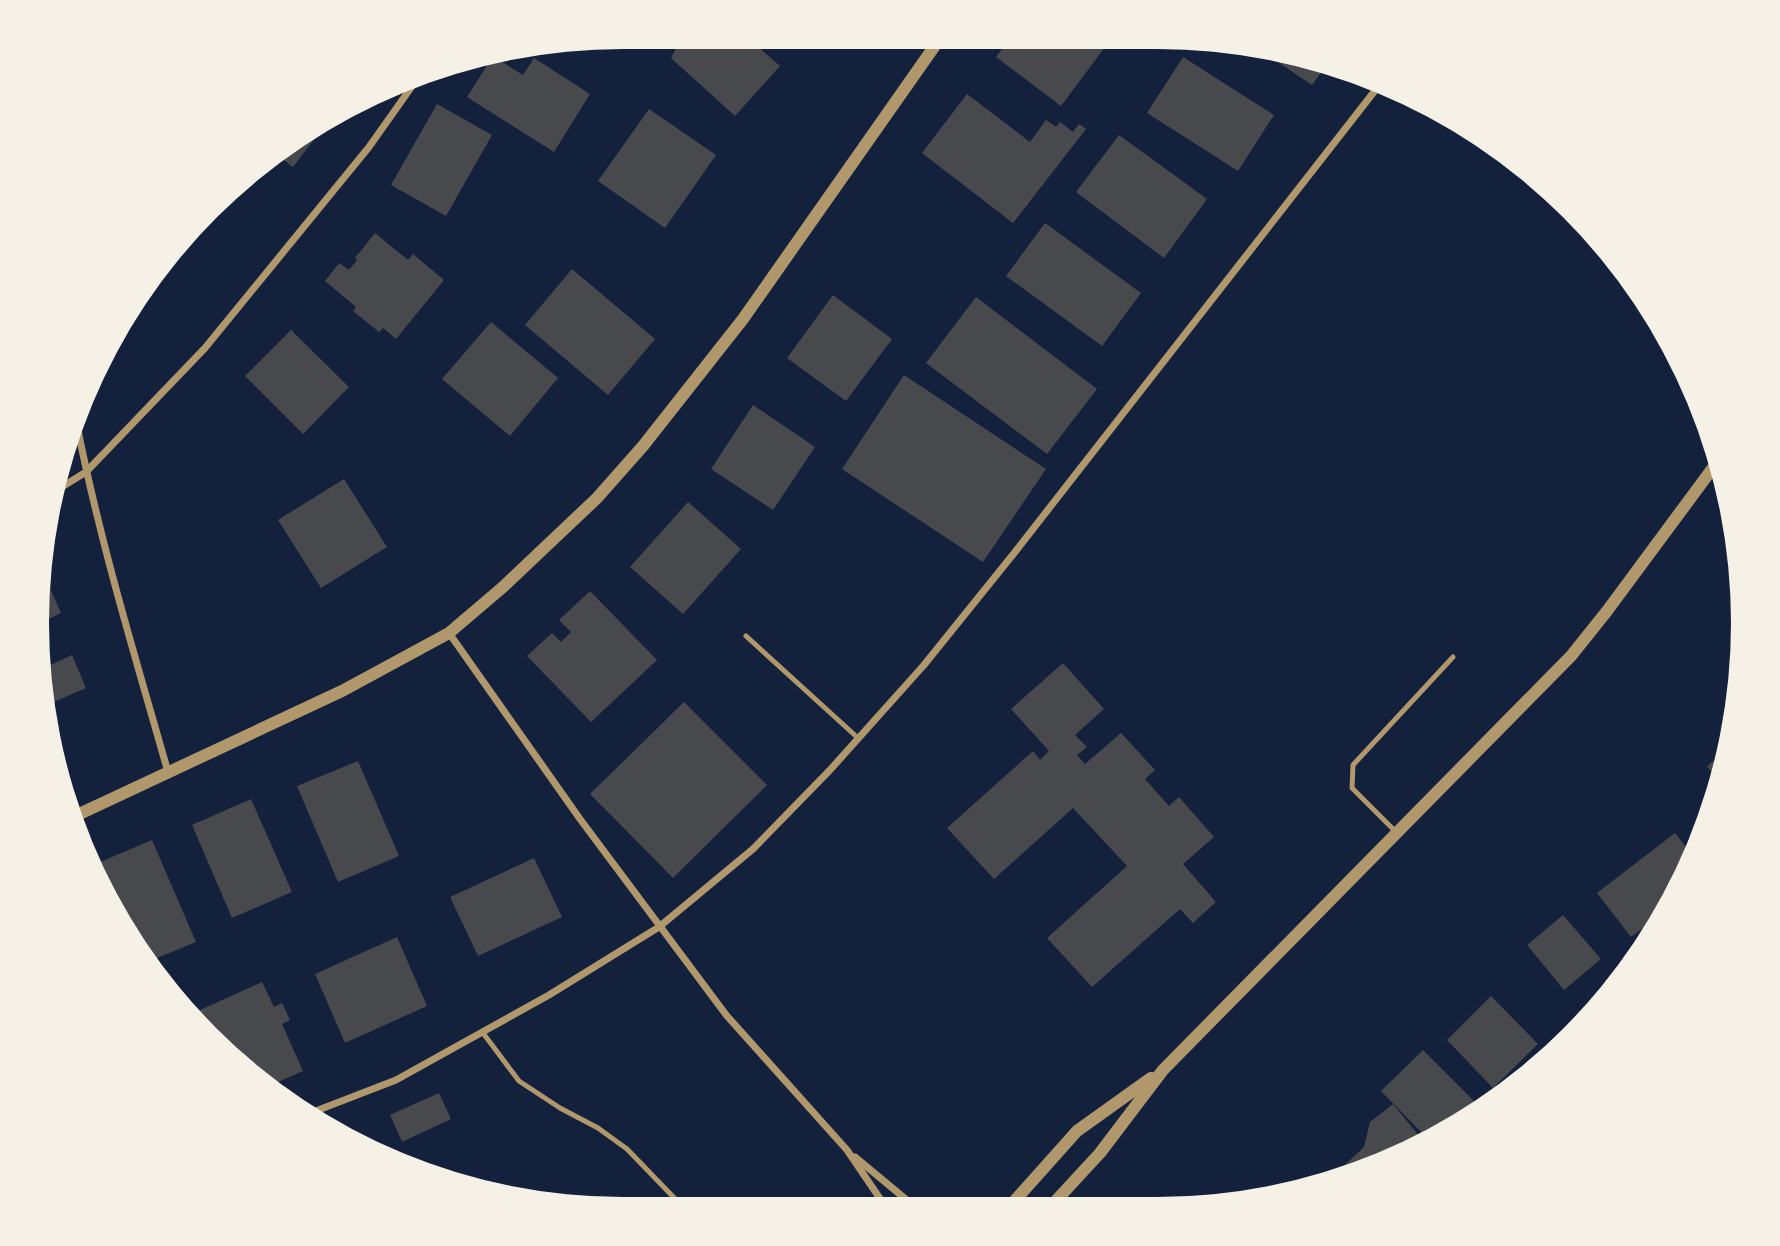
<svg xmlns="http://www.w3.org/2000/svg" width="1780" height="1246" viewBox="0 0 1780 1246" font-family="Ubuntu,sans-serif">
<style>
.building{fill:#48494c}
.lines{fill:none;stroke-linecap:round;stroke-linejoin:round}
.service{stroke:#b1986c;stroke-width:5}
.minor{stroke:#b1986c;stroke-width:7}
.tertiary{stroke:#b1986c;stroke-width:12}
</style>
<rect width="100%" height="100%" fill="#14213d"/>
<!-- building -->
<path class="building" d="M682,37H747L780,66L735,116L671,58Z
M1011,37H1099L1108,43L1061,106L996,57Z
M1254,46L1272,48L1324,68L1312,85Z
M493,56L523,75L534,58L590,94L554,152L467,97Z
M1183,57L1274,115L1238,171L1147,113Z
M967,94L1030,142L1046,120L1056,127L1060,122L1073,132L1079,124L1086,129L1013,223L922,153Z
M437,104L492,135L446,216L391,185Z
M649,109L716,155L665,228L598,181Z
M328,121L293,167L276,154L298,135Z
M1119,135L1207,199L1164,258L1076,192Z
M1045,223L1141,293L1102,346L1006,276Z
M375,233L408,260L413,254L444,280L396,339L383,328L379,332L353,311L356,307L325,281L339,263L349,270L357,260L355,258Z
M572,269L655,339L608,395L525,325Z
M833,295L892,339L846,401L787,358Z
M976,297L1097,389L1047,454L926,363Z
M491,322L558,378L510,436L442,379Z
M291,330L349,387L303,434L245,376Z
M904,375L1046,469L983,562L842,469Z
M753,405L815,447L773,510L711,469Z
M344,479L387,547L321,588L278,520Z
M688,502L741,549L683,614L630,567Z
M43,572L61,613L44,621Z
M590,591L657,660L591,722L527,656L552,633L561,642L571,632L559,620Z
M72,655L86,688L47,705L46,667Z
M1063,663L1104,709L1075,735L1087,747L1077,755L1085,764L1121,733L1155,770L1145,779L1169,806L1179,797L1214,837L1183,864L1216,902L1193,923L1180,909L1092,987L1047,938L1127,866L1073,808L994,879L947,828L1033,751L1040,760L1049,751L1011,709Z
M684,702L767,785L673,878L590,794Z
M1727,750L1723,774L1720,783L1707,766Z
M358,761L399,856L338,882L297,786Z
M251,799L292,892L232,918L192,825Z
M1675,833L1693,856L1683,882L1664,913L1631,937L1597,893Z
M152,840L196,942L150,961L105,894L93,865Z
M534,858L562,917L478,956L450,897Z
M1563,915L1601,959L1564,990L1527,945Z
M397,937L427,1006L345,1043L315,974Z
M262,982L274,1007L282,1003L290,1020L282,1024L303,1071L267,1087L257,1066L247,1071L210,1035L198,1011Z
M1491,996L1538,1044L1493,1088L1447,1040Z
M1423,1050L1474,1101L1442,1132L1429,1140L1381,1091Z
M439,1093L451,1119L402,1142L390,1115Z
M1393,1104L1425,1143L1416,1149L1335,1174L1364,1147L1370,1122Z"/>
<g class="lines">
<!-- service -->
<path class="service" d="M746,636L858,738
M1397,833L1352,788L1353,765L1453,657
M483,1033L519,1081L560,1108L598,1128L627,1149L683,1207"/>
<!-- minor -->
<path class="minor" d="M76,420C99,539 135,656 168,772
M57,490L86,472L205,348L369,147L415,82
M449,633L580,819L727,1016L847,1150L885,1206
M308,1114L396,1080L549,995L659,927L753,849L830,770L924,665L1015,552L1377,88
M855,1157L914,1206"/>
<!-- tertiary -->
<path class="tertiary" d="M75,816L342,691L449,633L503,587L597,498L643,446L743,319L941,37
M1052,1205L1100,1153L1163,1070L1571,656L1607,611L1718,461
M1010,1206L1077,1131L1151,1078"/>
</g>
<!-- crop -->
<path d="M0 0H1780V1246H0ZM623 49H1157A574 574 0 0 1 1731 623V623A574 574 0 0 1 1157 1197H623A574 574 0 0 1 49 623V623A574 574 0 0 1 623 49Z" fill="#f6f1e7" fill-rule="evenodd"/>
</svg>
